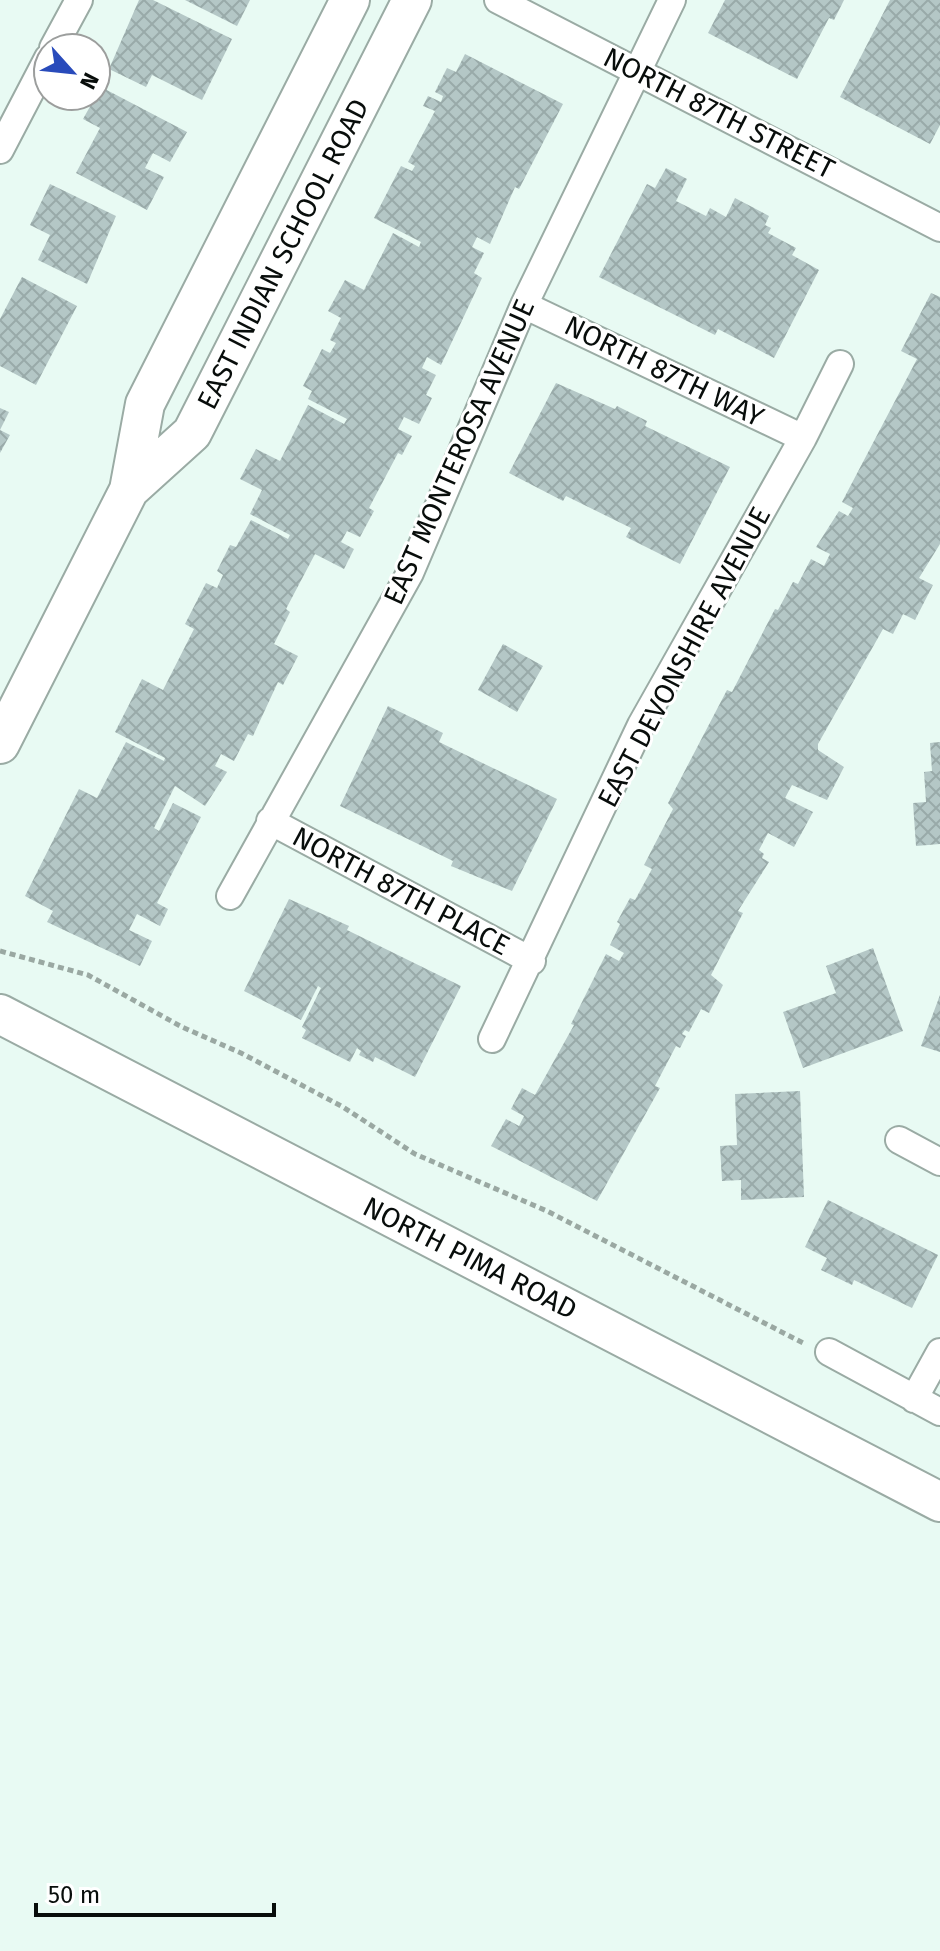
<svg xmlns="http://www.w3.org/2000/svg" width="940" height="1951" viewBox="0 0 940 1951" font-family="'Fira Sans',sans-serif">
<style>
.building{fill:url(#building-cross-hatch)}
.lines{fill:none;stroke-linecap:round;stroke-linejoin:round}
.minor-casing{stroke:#9aaba4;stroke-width:30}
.secondary-casing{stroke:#9aaba4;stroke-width:42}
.path{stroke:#9aa8a2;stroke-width:5;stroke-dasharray:6 4;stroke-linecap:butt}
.minor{stroke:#fff;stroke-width:26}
.secondary{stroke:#fff;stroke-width:38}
.labels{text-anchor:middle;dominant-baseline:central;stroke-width:6;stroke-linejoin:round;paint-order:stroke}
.street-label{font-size:28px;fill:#080d0b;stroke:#fff}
</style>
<defs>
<pattern id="building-cross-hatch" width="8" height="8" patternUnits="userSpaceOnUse" patternTransform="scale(2)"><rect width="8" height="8" fill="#b4c7c6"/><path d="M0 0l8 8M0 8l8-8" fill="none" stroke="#99aaa9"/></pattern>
</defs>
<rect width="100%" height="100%" fill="#e8faf3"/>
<!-- building -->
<path class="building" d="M139,0H153L232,39L202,100L152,75L146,87L109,69Z
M185,0H250L237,26Z
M725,0H844L834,20L829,18L797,79L708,33Z
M890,0H940V125L930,144L840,97Z
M465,54L563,104L519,189L515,187L490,244L477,237L472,247L484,253L474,273L482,278L441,365L427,357L422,368L436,375L426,395L432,398L419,424L404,417L398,429L412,436L402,455L398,453L369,508L374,511L360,537L347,531L341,542L354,549L344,569L315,554L286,609L290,612L274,644L298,656L283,685L278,682L253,736L248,734L234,761L221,754L215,766L227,772L205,806L175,786L154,828L159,831L173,803L201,817L157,903L168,909L160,926L137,914L129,930L152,941L140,966L47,922L53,911L25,896L79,789L97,798L126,742L164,761L165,758L115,732L142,679L163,690L194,629L185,624L206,583L217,588L223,575L217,571L230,545L236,547L251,520L288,539L290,535L250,514L262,490L240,479L256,449L280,461L308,405L344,424L347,419L308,399L312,391L303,386L322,349L330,353L336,343L330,340L341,318L328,311L345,280L364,290L393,233L419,247L421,242L374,218L401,166L412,171L415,166L408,162L435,111L423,106L428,96L441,102L443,96L435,92L447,68L456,72Z
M101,87L187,132L170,162L153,153L145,168L164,177L147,210L76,173L100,128L83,119Z
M666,168L687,179L676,201L706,216L710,208L726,217L735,198L769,216L765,225L771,228L768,233L796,248L792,255L819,270L774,358L718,329L715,335L599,277L647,184L655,188Z
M50,184L116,216L87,284L38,260L50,235L30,225Z
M22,277L77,306L36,385L0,366V319Z
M931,293L940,297V544L919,578L933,585L915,620L903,614L893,634L883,629L818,744V750L844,767L827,800L792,785L785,798L813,812L794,847L768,833L759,850L764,854L762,858L769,862L738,911L743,913L711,975L723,985L709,1013L701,1009L689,1032L685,1030L682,1034L686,1036L680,1048L676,1046L655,1086L660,1088L597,1201L491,1146L506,1119L519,1126L524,1116L511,1109L522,1088L535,1095L574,1025L571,1024L606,954L619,961L624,953L610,945L620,924L617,922L630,898L635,900L652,869L644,865L673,809L668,803L727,690L732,692L775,609L778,610L793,582L798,584L811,559L824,566L830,554L816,547L839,511L848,516L853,508L842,502L917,359L901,351Z
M556,383L615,409L617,406L647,421L645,426L730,467L680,564L626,537L631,528L566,496L563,501L509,473Z
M0,408L9,412L0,430L10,435L0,453Z
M503,644L543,666L517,712L478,690Z
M388,706L443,733L439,742L557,799L512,891L451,866L453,861L340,806Z
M940,742V844L916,846L913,803L926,802L924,772L932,771L930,743Z
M289,899L349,926L347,930L461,986L415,1077L375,1057L373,1062L359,1055L361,1051L357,1048L350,1062L302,1038L306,1030L302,1027L321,988L318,986L301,1020L244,991Z
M873,948L903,1031L803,1068L783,1012L836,993L826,966Z
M940,995V1052L921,1046Z
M800,1091L804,1197L741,1200V1180L722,1181L720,1146L737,1145L735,1094Z
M828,1200L938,1255L912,1308L854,1280L852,1285L821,1270L827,1258L805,1247Z"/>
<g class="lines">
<!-- minor casing -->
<g class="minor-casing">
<path id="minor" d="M498,0L940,228
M53,48L79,0
M0,150L48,58
M524,305L803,438
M270,821L532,961
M230,896L410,573L524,305L672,0
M492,1039L641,725L803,438L840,364
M899,1140L940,1162
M829,1352L940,1412
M914,1399L940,1352"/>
</g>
<!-- secondary casing -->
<g class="secondary-casing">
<path id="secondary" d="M129,490L192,433L412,0
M0,744L129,490L145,404L350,0
M0,1014L940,1502"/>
</g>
<!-- path -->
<path class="path" d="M0,951L88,975L182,1027L241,1053L343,1107L415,1154L547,1211L805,1344"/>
<!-- minor -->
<use href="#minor" class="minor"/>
<!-- secondary -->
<use href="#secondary" class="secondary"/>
</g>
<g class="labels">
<!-- street labels -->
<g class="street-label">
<text transform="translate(719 113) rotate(27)">NORTH 87TH STREET</text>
<text transform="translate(283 254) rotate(-63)">EAST INDIAN SCHOOL ROAD</text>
<text transform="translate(664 371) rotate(26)">NORTH 87TH WAY</text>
<text transform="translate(459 452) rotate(-66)">EAST MONTEROSA AVENUE</text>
<text transform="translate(684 657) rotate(-62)">EAST DEVONSHIRE AVENUE</text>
<text transform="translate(401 891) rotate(28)">NORTH 87TH PLACE</text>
<text transform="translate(470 1258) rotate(27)">NORTH PIMA ROAD</text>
</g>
</g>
<!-- north arrow -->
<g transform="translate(72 72) rotate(117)"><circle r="38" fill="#ffffff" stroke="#9c9e9d" stroke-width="2"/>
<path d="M0-6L14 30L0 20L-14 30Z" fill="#294bbb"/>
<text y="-12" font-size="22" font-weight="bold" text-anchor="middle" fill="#080d0b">N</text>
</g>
<!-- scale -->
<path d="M36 1903v12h238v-12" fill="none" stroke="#080d0b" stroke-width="4"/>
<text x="48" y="1903" font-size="24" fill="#080d0b" stroke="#ffffff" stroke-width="6" paint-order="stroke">50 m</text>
</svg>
